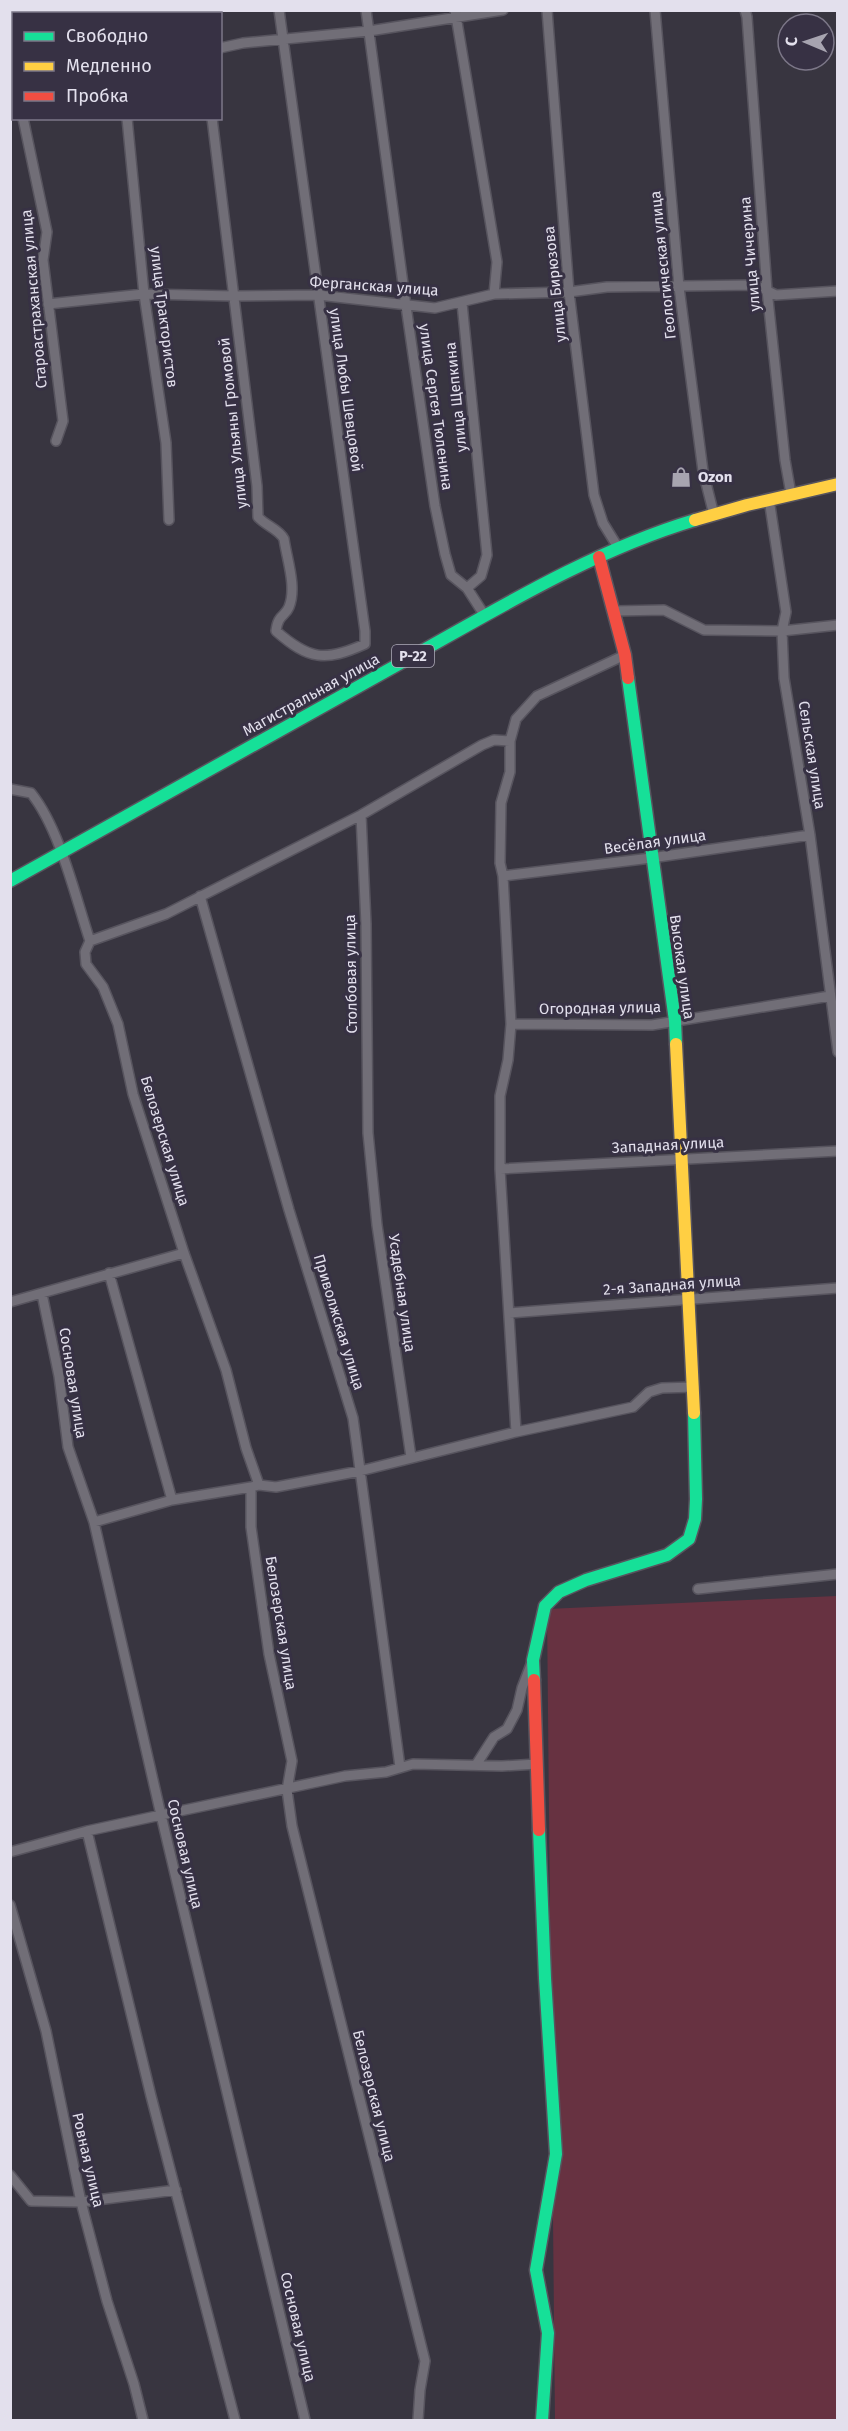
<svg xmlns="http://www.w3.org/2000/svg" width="848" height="2431" viewBox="0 0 848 2431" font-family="'Fira Sans',sans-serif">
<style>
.green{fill:#673241}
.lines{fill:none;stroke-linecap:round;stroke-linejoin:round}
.street-casing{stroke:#57545e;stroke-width:12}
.fast-casing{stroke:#57545e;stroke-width:15}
.slow-casing{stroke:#57545e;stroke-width:15}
.jam-casing{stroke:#57545e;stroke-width:15}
.street{stroke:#716e77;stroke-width:9}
.fast{stroke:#16e098;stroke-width:12}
.slow{stroke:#ffcf43;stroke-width:12}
.jam{stroke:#f24e42;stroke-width:12}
.labels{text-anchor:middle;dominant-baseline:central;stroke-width:6;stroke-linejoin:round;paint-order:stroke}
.shield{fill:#373144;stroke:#afacba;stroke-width:1.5}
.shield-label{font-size:14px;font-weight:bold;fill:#e3e0ed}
.street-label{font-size:15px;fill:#e3e0ed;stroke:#373144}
.poi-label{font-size:15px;font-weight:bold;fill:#e3e0ed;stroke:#373144;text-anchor:start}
</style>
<rect width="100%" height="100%" fill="#383540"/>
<!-- green -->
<path class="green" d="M837,1596V2420H555L547,1609Z"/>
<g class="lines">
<!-- street casing -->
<g class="street-casing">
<path id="street" d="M116,10L117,14
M198,10L199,14
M366,10L406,306L435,506L445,554L451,575L467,588L485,616
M455,10L497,262L494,294
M547,10L569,292L594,495L603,523L619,549
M655,10L679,287L703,471L714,515
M745,10L747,17L767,290L785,460L791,494
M220,48L243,43L369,31L503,10
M10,53L14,70
M10,109H14
M23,118L47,232L43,260L63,421L56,441
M127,118L144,294L166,443L169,520
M212,118L257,486L258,517C266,526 279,529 284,539C287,560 297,587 289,607C285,617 278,614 276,631C309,660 325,662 365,644V631L279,10
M462,303L487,555L481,576L467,588
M48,304L144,294L234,296L318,295L435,308L494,294L569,292L607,287L755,285L776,295L838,291
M769,499L786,612L782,631L784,678L810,835L838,1052
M615,611L664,610L704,630L782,631L838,625
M510,741V772L501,803L500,863L503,876L511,1024L508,1060L500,1096V1169L516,1432
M10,789L31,793C60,829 75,896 90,941L85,952L86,964L103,987L118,1024L133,1094L184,1253L226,1370L246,1448L259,1485L251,1487V1527L269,1654L292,1761L287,1790L292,1826L425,2361L420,2390L418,2420
M361,815L366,924L368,1133L377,1225L411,1457
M503,876L651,858L810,835
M200,896L289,1210L353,1418L400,1767
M90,941L166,914L361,815L482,745L494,740L510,741L516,719L537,696L625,655
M511,1024L652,1025L830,996
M500,1169L838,1151
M109,1273L172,1500
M42,1294L59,1376L68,1447L94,1522L161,1815L305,2420
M10,1302L184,1253
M509,1313L838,1288
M259,1485L276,1487L360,1471L516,1432L633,1407L649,1392L662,1388L694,1387
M94,1522L172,1500L251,1487
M698,1589L838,1574
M476,1765L494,1737L507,1729L517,1710L522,1688L532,1662
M87,1831L151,2096L235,2420
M10,1852L87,1831L161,1815L345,1776L386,1772L413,1764L502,1766L537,1764
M10,1905L46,2031L81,2202L107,2301L134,2384L143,2420
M10,2175L31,2201L81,2202L176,2190"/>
</g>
<!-- fast casing -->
<g class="fast-casing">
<path id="fast" d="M628,678L675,1021L676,1044
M10,881C141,807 273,733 406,660C499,608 592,551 695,520
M534,1680L533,1660L545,1606L559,1592L586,1580L667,1555L689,1539L695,1519L696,1499L694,1413
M539,1830L545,1978L556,2154L536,2270L548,2333L542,2420"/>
</g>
<!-- slow casing -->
<g class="slow-casing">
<path id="slow" d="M695,520L747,505L838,484
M676,1044L694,1413"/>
</g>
<!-- jam casing -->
<g class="jam-casing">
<path id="jam" d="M599,557L625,655L628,678
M534,1680L539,1830"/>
</g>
<!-- street -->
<use href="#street" class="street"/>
<!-- fast -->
<use href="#fast" class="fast"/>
<!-- slow -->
<use href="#slow" class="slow"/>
<!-- jam -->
<use href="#jam" class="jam"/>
</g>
<!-- icons -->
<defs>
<g id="shop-bare" transform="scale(1.62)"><path d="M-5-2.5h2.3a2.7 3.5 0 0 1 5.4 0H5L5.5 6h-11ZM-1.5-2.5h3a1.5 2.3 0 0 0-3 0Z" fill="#a7a4b0" stroke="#373144" stroke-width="2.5" paint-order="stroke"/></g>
</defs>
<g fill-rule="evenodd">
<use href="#shop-bare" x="681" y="477"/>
</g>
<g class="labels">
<!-- shield labels -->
<rect class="shield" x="392" y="645" width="42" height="22" rx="4.5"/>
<g class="shield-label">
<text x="413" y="656">Р-22</text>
</g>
<!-- street labels -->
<g class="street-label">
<text transform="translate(750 254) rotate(-95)">улица Чичерина</text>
<text transform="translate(663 265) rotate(-96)">Геологическая улица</text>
<text transform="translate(555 284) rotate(-96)">улица Бирюзова</text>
<text transform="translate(374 286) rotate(4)">Ферганская улица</text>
<text transform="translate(34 299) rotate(-95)">Староастраханская улица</text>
<text transform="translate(164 317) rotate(83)">улица Трактористов</text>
<text transform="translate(346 390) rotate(82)">улица Любы Шевцовой</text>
<text transform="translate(456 397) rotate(-96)">улица Щепкина</text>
<text transform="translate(436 407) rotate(82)">улица Сергея Тюленина</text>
<text transform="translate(233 423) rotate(-96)">улица Ульяны Громовой</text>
<text transform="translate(311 695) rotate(-29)">Магистральная улица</text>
<text transform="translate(812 755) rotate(81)">Сельская улица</text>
<text transform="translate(655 842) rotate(-8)">Весёлая улица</text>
<text transform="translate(682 967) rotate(82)">Высокая улица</text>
<text transform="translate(351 974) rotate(-91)">Столбовая улица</text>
<text transform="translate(600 1008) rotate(-1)">Огородная улица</text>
<text transform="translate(165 1141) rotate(73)">Белозерская улица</text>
<text transform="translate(668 1145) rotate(-3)">Западная улица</text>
<text transform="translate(672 1285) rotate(-4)">2-я Западная улица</text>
<text transform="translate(402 1293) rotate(82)">Усадебная улица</text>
<text transform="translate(339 1322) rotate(73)">Приволжская улица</text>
<text transform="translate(73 1383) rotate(81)">Сосновая улица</text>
<text transform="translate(281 1623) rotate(81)">Белозерская улица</text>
<text transform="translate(185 1854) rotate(77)">Сосновая улица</text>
<text transform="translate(374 2096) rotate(76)">Белозерская улица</text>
<text transform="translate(88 2160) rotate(77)">Ровная улица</text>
<text transform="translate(298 2327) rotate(77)">Сосновая улица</text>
</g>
<!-- poi labels -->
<g class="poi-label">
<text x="698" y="477">Ozon</text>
</g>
</g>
<!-- border -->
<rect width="848" height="2431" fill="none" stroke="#e3e0ed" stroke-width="24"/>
<!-- legend -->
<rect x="12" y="12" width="210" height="108" fill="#373144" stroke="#7c7788" stroke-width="1.5"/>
<rect x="24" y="32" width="30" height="9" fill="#16e098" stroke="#7c7788" stroke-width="1.5"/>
<text x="66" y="42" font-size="18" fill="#e3e0ed">Свободно</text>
<rect x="24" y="62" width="30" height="9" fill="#ffcf43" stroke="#7c7788" stroke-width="1.5"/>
<text x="66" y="72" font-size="18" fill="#e3e0ed">Медленно</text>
<rect x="24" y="92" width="30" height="9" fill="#f24e42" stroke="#7c7788" stroke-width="1.5"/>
<text x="66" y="102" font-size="18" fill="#e3e0ed">Пробка</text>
<!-- north arrow -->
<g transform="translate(806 42) rotate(272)"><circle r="28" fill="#373144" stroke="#7c7788" stroke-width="1.5"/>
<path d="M0-4.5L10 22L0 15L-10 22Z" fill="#a7a4b0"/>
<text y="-9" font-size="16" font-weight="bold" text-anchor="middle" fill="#e3e0ed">С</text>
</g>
</svg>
